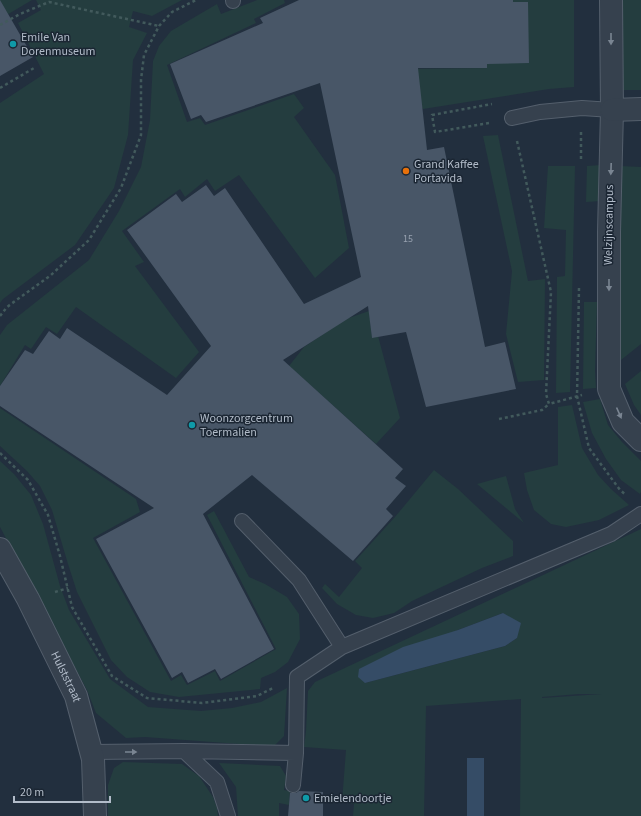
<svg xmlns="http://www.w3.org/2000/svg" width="641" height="816" viewBox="0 0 641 816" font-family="'Source Sans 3',sans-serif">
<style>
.green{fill:#243d3f;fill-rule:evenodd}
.water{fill:#354c66}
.building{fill:#485667}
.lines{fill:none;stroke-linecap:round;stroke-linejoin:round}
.lane-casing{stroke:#545f6c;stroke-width:16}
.street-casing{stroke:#545f6c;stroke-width:24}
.path{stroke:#425a5c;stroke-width:2.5;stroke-dasharray:3 3;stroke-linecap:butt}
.lane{stroke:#36414e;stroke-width:14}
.street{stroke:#36414e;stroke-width:22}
.oneway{fill:#7a8592}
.culture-dot{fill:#0f9aa8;stroke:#1b2633;stroke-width:1.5}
.food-dot{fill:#e8710a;stroke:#1b2633;stroke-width:1.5}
.labels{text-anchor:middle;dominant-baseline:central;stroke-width:3;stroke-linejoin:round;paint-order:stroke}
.number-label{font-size:10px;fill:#98a2b0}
.poi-label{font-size:12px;fill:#b2bcc9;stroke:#1b2633;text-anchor:start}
.street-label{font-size:12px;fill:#b2bcc9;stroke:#1b2633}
</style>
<rect width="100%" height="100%" fill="#222f3e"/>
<!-- green -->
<path class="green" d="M0,0H32L0,19Z
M36,0H182L152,16L133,11L129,27L147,33L133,60L128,135L114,188L75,245L3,299L0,303V103L44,74L18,23L41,10Z
M257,0H284L285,3L254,19L256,23L167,65L187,122L200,118L205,125L294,94L304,108L294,117L335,175L349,248L315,278L239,175L215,191L207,179L185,197L180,189L122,231L144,262L135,266L199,352L176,378L76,307L57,334L46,327L31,349L25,345L0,386V335L7,325L89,260L119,211L141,167L150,120L153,61L159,46L171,31L217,4L221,14Z
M513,0H574V87L549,89L423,109L396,69L487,68V54L513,2Z
M623,0H641V90H621Z
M498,135L528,281L545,279L544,380L518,382L506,334L512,271L483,136Z
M601,165V201L586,202L587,166Z
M548,166H575L570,392L556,393L557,277L565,276L566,230L544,228Z
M620,166L641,167V344L616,364Z
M584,302H597L595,371L596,388L583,389Z
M369,311L372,337L378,336L400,418L376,444L289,366L304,347L346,319Z
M641,371V415L634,405L625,384Z
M600,399L608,425L622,442L641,461V492L640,494L621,480L606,459L592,433L583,402Z
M572,405L582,448L598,475L611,489L629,505L599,520L566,527L551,524L534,510L527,490L524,473L558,465V407Z
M0,408L136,499L140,512L93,538L171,681L181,675L187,685L215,671L220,681L276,649L207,515L214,511L249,577L265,584L287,597L299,614L300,639L288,662L275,672L261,678L260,689L179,697L150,692L127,677L111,660L77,592L68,564L52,510L40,486L27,471L0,446Z
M0,461L14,474L31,495L43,524L60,586L69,610L110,679L148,707L201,711L232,708L261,702L287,688L284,736L275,745L265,746L145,737L126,738L96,713L87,690L0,527Z
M434,470L458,489L513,541V556L482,568L412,601L394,613L373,618L356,615L337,604L322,588L325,584L339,597L362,568L355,561L395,517Z
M506,476L515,509L524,523L477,484Z
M641,529V816H520L521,699L426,706L424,816H353L354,804L342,802L346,750L304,747L306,731L308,691L315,682ZM503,613L517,638L505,646L365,683L458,630ZM579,694H602L542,698V697Z
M123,762L182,764L199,776L213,797L217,808L218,816H108V785L114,768Z
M219,763L280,766L286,776L284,790L290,791L289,805L279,803V816H238L236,787Z"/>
<!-- water -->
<path class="water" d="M503,613L521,623L517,638L505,646L365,683L358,677L359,669L403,647L458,630Z
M467,758H484V816H467Z"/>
<!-- building -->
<path class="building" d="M0,0L33,57L0,76Z
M299,0H513V2H528L529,63L487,64V68H418L427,150L444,147L485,347L505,342L516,389L426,407L406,332L372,338L368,306L283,360L403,469L395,478L406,486L386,509L393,516L353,561L252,475L203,514L274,649L221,679L215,669L188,683L182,672L172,678L96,539L154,508L0,406V386L25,350L33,354L49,331L60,339L67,328L167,395L211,346L127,230L176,194L182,202L206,185L214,196L225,188L304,304L361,277L320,83L206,122L201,115L191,119L170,64L263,23L260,18Z
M299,791L323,792V816H288L290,793H296Z"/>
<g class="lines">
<!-- lane casing -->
<g class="lane-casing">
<path id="lane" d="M233,0V1
M512,118L540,112L582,108L612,110
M242,521L299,580L342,647
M184,751L296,753L297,677L342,647L611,534L641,514
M92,752L184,751L217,782L228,816
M293,785L296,753"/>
</g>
<!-- street casing -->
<g class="street-casing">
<g id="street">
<path d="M611,0L612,110L609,232V389L623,422L641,440"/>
<path d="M612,110L641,109"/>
<path id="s1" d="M0,549L28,599L76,696L93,759L95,816"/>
</g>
</g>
<!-- path -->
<path class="path" d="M0,25L20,14L49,2L159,26
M0,88L34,68
M489,123L435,132L432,115L492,104
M517,141L551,292L546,394L549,404L582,395
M581,159V132
M579,288L577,396L589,448L620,490L626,495
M0,316L7,307L51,275L89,240L121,188L141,135V80L144,55L159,26L172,12L196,0
M499,419L542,410L549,404
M0,453L28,480L48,515L60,556L72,607L112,676L147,698L202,703L257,696L273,688
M55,592L68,588"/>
<!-- lane -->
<use href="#lane" class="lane"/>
<!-- street -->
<use href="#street" class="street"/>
</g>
<!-- one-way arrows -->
<defs><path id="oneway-solid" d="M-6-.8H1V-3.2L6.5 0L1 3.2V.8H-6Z"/></defs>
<g class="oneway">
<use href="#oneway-solid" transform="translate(611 39) rotate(90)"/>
<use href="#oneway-solid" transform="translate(611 169) rotate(92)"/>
<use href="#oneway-solid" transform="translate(609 285) rotate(90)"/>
<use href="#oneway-solid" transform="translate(619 413) rotate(66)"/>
<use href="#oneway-solid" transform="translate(131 752)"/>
</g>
<!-- markers -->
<g class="culture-dot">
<circle cx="13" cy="44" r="4"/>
<circle cx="192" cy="425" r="4"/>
<circle cx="306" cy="798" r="4"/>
</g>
<circle class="food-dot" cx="406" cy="171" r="4"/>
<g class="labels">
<!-- number labels -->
<g class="number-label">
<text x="408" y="239">15</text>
</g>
<!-- poi labels -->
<g class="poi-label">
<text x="21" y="37">Emile Van<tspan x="21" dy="14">Dorenmuseum</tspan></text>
<text x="414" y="164">Grand Kaffee<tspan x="414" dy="14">Portavida</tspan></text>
<text x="200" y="418">Woonzorgcentrum<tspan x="200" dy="14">Toermalien</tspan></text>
<text x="314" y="798">Emielendoortje</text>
</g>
<!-- street labels -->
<g class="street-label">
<text transform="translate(609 225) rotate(-89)">Welzijnscampus</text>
<text stroke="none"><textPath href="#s1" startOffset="144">Hulststraat</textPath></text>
</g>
</g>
<!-- scale -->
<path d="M14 796v6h96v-6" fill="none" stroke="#b2bcc9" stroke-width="2"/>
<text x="20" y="796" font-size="12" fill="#b2bcc9" stroke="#1b2633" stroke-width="3" paint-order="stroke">20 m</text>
</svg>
